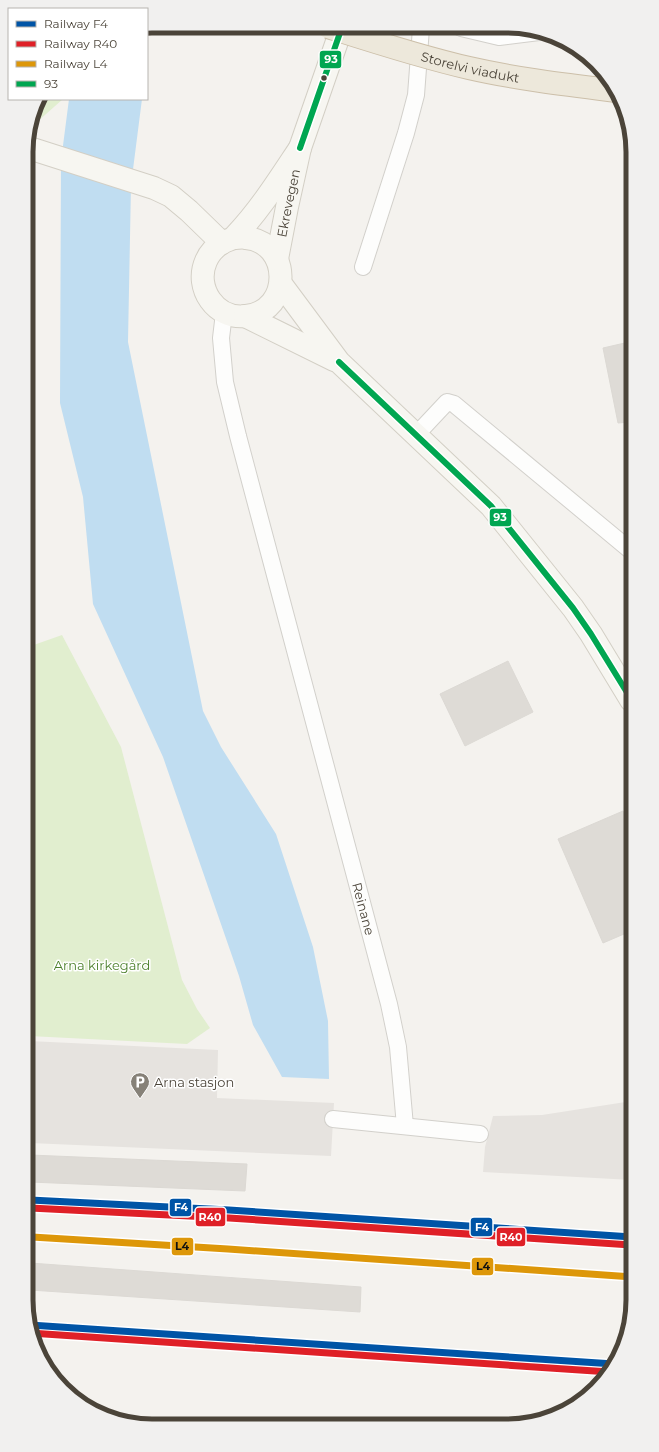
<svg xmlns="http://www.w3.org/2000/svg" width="659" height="1452" viewBox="0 0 659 1452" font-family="Montserrat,sans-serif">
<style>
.green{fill:#e1eecf}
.parking{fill:#e6e3df}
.water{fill:#c0ddf1}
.building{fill:#dedbd6;stroke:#dcd9d4}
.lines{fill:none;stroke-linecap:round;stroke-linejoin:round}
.lane-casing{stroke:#d2d0cb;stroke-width:18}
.secondary-casing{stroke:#d3cfc5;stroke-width:24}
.lane{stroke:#fdfdfc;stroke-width:16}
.secondary{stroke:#f7f6f1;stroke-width:22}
.highway-bridge-casing{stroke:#ccbfa9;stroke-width:24;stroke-linecap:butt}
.highway-bridge{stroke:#ede8db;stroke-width:22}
.bus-1-casing{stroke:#fff;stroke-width:9}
.bus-1{stroke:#00a651;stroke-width:6}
.rail-1-casing{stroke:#fff;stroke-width:10}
.rail-2-casing{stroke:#fff;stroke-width:10}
.rail-3-casing{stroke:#fff;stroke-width:10}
.rail-1{stroke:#0054a6;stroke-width:7}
.rail-2{stroke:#df2027;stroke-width:7}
.rail-3{stroke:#dd9709;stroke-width:7}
.bus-dot{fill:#4b4439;stroke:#fff;stroke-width:1.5}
.labels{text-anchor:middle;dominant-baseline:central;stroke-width:3;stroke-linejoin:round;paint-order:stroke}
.street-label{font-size:13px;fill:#4b4439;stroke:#fff}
.park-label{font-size:13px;fill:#4a7f2a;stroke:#fff}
.poi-label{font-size:13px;fill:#4b4439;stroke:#fff;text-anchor:start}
.rim{fill:none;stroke:#4b4439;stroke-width:5}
.line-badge{stroke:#fff;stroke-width:1.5}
.badge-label{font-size:11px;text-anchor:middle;font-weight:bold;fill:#fff}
.pale-badge-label{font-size:11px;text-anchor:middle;font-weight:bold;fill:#111}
</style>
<rect width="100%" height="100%" fill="#f4f2ee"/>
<!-- green -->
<path class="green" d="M38,99H63L37,122L33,119Z
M62,635L121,747L182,980L197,1009L210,1028L187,1044L29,1036L28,647Z"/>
<!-- parking -->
<path class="parking" d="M29,1041L218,1050L217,1098L334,1103L331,1156L30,1143Z
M632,1101V1180L483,1172L485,1147L493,1116L542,1115Z"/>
<!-- water -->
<path class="water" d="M69,99H142L131,185L128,342L203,711L221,747L276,834L313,947L328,1021L329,1079L282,1077L253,1025L239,976L163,757L93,604L83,497L60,403L61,161Z"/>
<!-- building -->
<path class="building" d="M629,342L630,422L618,423L603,348Z
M508,661L533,712L465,746L440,694Z
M623,811L631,830V931L603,943L558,839Z
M30,1155L247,1164L245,1191L30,1182Z
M30,1263L361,1287L360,1312L30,1290Z"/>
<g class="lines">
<!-- lane casing -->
<g class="lane-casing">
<g id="lane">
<path d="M461,28L499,37L539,32"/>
<path d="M363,267L406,133L416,95L421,28"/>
<path id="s1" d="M224,313L221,338L225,382L238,436L389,1004L398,1047L405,1126"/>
<path d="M416,435L447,402L454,404L630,550"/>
<path d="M333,1119L480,1134"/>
</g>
</g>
<!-- secondary casing -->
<g class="secondary-casing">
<g id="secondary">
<path d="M26,147L154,188L171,196L189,211L222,243"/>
<path d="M234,238C238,238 242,237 246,238C291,242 293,311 246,316C216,320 194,288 206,261C209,254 215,247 222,243C226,240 232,240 235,236C260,210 280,178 300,148"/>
<path id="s2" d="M277,259L287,207L300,148L342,27"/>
<path d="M281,284L339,362L491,506L573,608L591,634L631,700"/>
<path d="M245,316L334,360"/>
</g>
</g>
<!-- lane -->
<use href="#lane" class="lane"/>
<!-- secondary -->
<use href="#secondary" class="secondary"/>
<!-- highway-bridge casing -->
<g class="highway-bridge-casing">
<g id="highway-bridge">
<path id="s3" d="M328,27C375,42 421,57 469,68C517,79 568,85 617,91"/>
</g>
</g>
<!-- highway-bridge -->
<use href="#highway-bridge" class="highway-bridge"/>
<!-- bus-1 casing -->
<g class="bus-1-casing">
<path id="bus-1" d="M300,148L342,27
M339,362L491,506L573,608L591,634L631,699"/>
</g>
<!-- bus-1 -->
<use href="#bus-1" class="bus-1"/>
<!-- rail-1 casing -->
<g class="rail-1-casing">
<path id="rail-1" d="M30,1200L229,1210L632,1237
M30,1325L614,1364"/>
</g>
<!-- rail-2 casing -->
<g class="rail-2-casing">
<path id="rail-2" d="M30,1208L229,1218L631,1245
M30,1333L610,1372"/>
</g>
<!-- rail-3 casing -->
<g class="rail-3-casing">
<path id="rail-3" d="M32,1237L228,1249L633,1277"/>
</g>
<!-- rail-1 -->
<use href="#rail-1" class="rail-1"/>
<!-- rail-2 -->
<use href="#rail-2" class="rail-2"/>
<!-- rail-3 -->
<use href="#rail-3" class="rail-3"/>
</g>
<!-- icons -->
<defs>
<g id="parking-pin" transform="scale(1)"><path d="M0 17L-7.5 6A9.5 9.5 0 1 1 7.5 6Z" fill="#868178" stroke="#fff"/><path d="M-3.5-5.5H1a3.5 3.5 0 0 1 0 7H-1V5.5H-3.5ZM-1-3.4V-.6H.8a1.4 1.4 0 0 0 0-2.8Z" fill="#fff"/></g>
</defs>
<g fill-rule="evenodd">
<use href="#parking-pin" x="140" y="1082"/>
</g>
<!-- markers -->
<circle class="bus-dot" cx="324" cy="78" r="3.5"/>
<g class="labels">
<!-- street labels -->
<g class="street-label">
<text stroke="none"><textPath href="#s3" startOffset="148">Storelvi viadukt</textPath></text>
<text stroke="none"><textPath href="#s2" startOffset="57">Ekrevegen</textPath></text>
<text stroke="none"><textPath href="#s1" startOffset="614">Reinane</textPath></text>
</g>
<!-- park labels -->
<g class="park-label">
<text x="102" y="965">Arna kirkegård</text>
</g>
<!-- poi labels -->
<g class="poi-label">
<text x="154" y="1082">Arna stasjon</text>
</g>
</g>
<!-- crop -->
<path d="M0 0H659V1452H0ZM152 33H507A119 119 0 0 1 626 152V1300A119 119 0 0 1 507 1419H152A119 119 0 0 1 33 1300V152A119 119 0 0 1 152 33Z" fill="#f1f0ef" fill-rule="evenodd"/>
<path class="rim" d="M152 33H507A119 119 0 0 1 626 152V1300A119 119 0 0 1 507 1419H152A119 119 0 0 1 33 1300V152A119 119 0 0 1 152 33Z"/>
<g class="line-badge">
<rect x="319" y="50" width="23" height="19" rx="4" fill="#00a651"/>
<rect x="489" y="508" width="23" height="19" rx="4" fill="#00a651"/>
<rect x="169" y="1198" width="23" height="19" rx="4" fill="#0054a6"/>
<rect x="195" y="1207" width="31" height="20" rx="4" fill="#df2027"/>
<rect x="470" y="1217" width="23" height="20" rx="4" fill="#0054a6"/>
<rect x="496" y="1227" width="30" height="20" rx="4" fill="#df2027"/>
<rect x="171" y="1237" width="23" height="19" rx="4" fill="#dd9709"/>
<rect x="471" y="1257" width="23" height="19" rx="4" fill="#dd9709"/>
</g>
<g class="badge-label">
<text x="331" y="63">93</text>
<text x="500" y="521">93</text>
<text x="181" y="1211">F4</text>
<text x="210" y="1221">R40</text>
<text x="482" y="1231">F4</text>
<text x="511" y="1241">R40</text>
</g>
<g class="pale-badge-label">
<text x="182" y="1250">L4</text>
<text x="483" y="1270">L4</text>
</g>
<!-- legend -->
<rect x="8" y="8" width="140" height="92" fill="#ffffff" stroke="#b7b4b0"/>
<rect x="16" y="21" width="20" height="6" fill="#0054a6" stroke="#b7b4b0"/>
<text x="44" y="28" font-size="12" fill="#4b4439">Railway F4</text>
<rect x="16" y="41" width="20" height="6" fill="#df2027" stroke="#b7b4b0"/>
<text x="44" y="48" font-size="12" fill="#4b4439">Railway R40</text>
<rect x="16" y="61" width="20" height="6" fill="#dd9709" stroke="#b7b4b0"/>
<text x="44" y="68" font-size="12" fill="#4b4439">Railway L4</text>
<rect x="16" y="81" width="20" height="6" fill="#00a651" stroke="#b7b4b0"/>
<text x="44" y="88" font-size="12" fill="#4b4439">93</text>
</svg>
